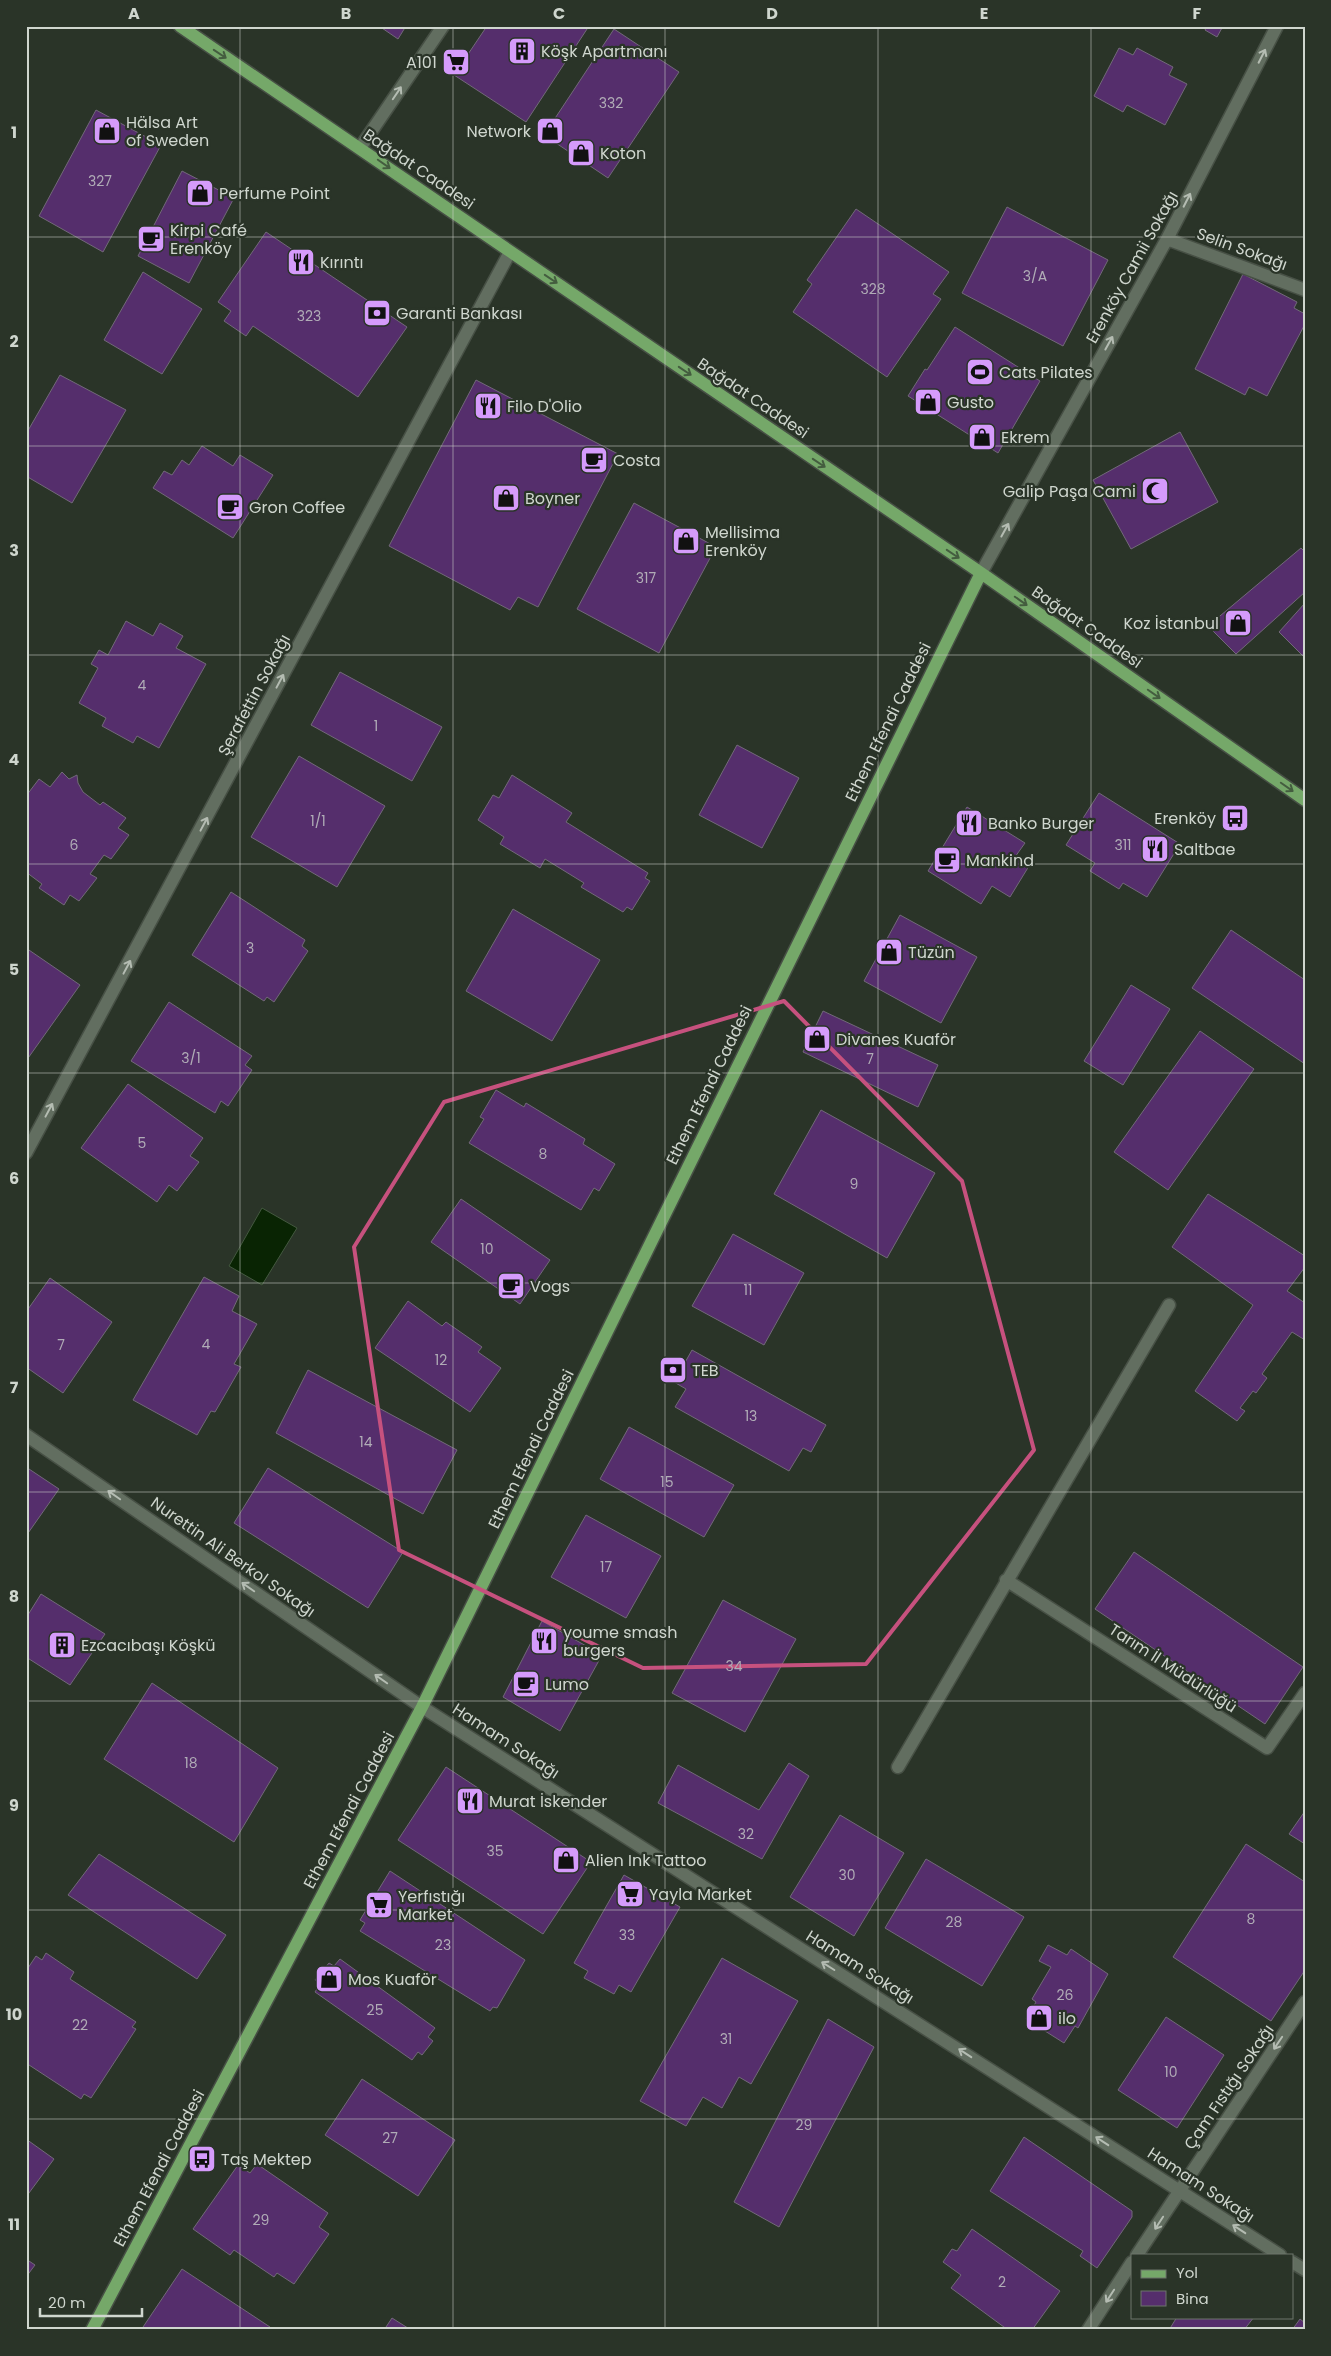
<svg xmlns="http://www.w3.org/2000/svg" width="1331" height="2356" viewBox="0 0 1331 2356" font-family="Poppins,sans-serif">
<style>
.water{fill:#092403;stroke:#445940}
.building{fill:#552e6c;stroke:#726979}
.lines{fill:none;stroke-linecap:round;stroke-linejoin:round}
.minor-casing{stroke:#475045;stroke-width:15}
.major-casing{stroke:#475045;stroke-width:15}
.minor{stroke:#626e60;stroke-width:12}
.major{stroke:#75a869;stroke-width:12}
.oneway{stroke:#445d3f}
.oneway2{stroke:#b4bcb2}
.marked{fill:none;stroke:#c6517e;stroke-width:4;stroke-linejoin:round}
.grid{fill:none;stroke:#cfd6ce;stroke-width:1;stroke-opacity:0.55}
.labels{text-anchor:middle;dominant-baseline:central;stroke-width:4.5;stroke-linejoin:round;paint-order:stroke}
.number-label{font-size:14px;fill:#b0acb6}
.poi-label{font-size:16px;fill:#cfd6ce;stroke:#2a3428;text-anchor:start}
.street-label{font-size:16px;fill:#cfd6ce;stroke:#2a3428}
.neatline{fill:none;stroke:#cfd6ce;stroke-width:2}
.grid-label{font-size:16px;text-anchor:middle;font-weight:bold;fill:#cfd6ce}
</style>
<rect width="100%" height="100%" fill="#2a3428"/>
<!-- water -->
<path class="water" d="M262,1208L297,1228L262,1285L229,1266Z"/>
<!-- building -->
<path class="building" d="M379,26H406L398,39Z
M487,26H589L526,122L454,75Z
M1207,26H1223L1217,37L1205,30Z
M614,29L679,72L608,178L544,135Z
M1119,48L1133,55L1137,48L1173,67L1169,75L1187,84L1165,125L1127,105L1123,112L1094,96Z
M96,110L161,145L103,252L39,216Z
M182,171L234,198L189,283L138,256Z
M1007,207L1108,260L1063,346L962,293Z
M856,209L949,272L933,294L941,299L887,377L793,312L812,284L807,280Z
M266,232L407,327L358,397L253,326L246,336L224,321L231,311L218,302Z
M143,272L202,309L162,374L104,340Z
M1243,274L1297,302L1294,308L1305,314V324L1267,396L1249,387L1245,395L1195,369Z
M955,327L1040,381L998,453L908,396L925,369L927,370Z
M60,375L126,410L72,503L26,476V434Z
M476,380L618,454L538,607L518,597L510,610L389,546Z
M1180,432L1218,502L1131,549L1093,480Z
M202,446L233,466L240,455L273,475L233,538L153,488L164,471L172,475L182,460L189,465Z
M634,503L716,547L659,653L577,609Z
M1301,548L1305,552V592L1236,654L1208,626Z
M1305,603V658L1279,632Z
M126,621L153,636L160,623L183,636L176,648L206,664L159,748L137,736L133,743L102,726L106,718L79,703L98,668L91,664L99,650L108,655Z
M340,672L442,727L412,781L311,725Z
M737,745L799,778L762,848L699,815Z
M299,756L385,806L337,887L251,837Z
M62,772L69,779L77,775L78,783L83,792L100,805L103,802L126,818L118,828L129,835L111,859L104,855L90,874L97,878L79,901L70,895L64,905L39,888L42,884L26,872V796L39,779L50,787Z
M512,775L572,813L566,822L648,873L645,878L650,881L632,910L627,907L623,912L581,887L584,883L545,859L540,868L500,844L504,837L478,820L493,795L499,798Z
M1099,793L1180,844L1147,897L1123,883L1119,889L1090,871L1095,863L1066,845Z
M967,807L1025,843L1015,857L1029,866L1010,897L992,886L981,904L928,871Z
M231,892L305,940L302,946L308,951L274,1002L267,997L264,1001L192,955Z
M513,909L600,960L552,1041L466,991Z
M900,915L977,957L941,1023L864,981Z
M1231,930L1305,980V1064L1192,988Z
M26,948L80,985L26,1061Z
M1131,985L1170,1009L1123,1085L1084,1061Z
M169,1002L252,1056L245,1065L252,1070L228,1106L221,1101L215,1113L131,1061Z
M823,1011L938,1065L918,1107L803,1052Z
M1200,1031L1254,1069L1168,1190L1114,1152Z
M128,1084L203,1138L190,1156L199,1162L177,1191L169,1185L157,1202L81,1148Z
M496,1090L524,1107L526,1103L585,1139L583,1144L615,1164L599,1191L594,1188L581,1210L469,1143L484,1119L480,1117Z
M821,1110L935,1173L887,1258L774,1194Z
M1208,1194L1305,1256V1267L1287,1291L1305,1303V1340L1292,1332L1262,1374L1267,1378L1256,1393L1253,1391L1240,1408L1245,1411L1237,1421L1195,1391L1253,1305L1172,1247Z
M461,1199L550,1260L520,1304L431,1242Z
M733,1234L804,1273L764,1345L692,1306Z
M204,1277L239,1296L232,1311L257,1324L234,1364L241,1367L215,1412L211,1411L197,1435L133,1400Z
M50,1278L112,1322L63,1393L26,1367V1312Z
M408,1301L442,1326L446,1322L482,1347L478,1352L501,1368L470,1412L375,1348Z
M692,1350L826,1425L811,1452L803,1448L789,1471L675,1407L686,1389L674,1382Z
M308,1370L457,1450L423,1514L276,1433Z
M629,1427L734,1485L704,1537L600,1479Z
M26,1467L59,1489L26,1536Z
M268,1468L403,1552L368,1608L234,1523Z
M586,1515L661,1556L626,1618L551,1577Z
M1134,1552L1303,1667L1265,1724L1095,1609Z
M41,1594L105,1634L70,1685L26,1657V1618Z
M723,1600L796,1639L745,1732L672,1693Z
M542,1621L602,1655L560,1731L503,1697Z
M152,1683L278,1768L234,1842L104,1759Z
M789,1763L809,1776L762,1859L658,1803L678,1765L759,1810Z
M446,1767L591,1862L543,1934L398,1840Z
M1305,1811V1844L1289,1834Z
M840,1815L904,1853L854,1936L790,1897Z
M1246,1844L1305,1882V1970L1271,2021L1173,1957Z
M99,1854L226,1935L197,1979L68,1895Z
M926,1859L1024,1917L982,1986L885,1928Z
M390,1871L525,1960L497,2008L493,2007L490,2011L360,1931L365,1923L360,1920Z
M624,1875L680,1907L631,1992L619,1985L614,1994L584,1978L588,1971L574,1963Z
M1048,1945L1067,1955L1071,1949L1108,1974L1078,2028L1075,2026L1064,2043L1026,2019L1036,2002L1032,1999L1051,1967L1039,1961Z
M46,1953L74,1972L70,1979L136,2022L132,2027L136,2029L91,2098L84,2094L81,2099L26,2063V1971L36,1956L42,1960Z
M722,1958L798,2001L751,2084L739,2077L722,2108L703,2097L686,2126L640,2101Z
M340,1959L435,2028L428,2037L433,2041L422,2055L418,2052L412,2060L315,1992L320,1984L315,1980L329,1963L334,1966Z
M1166,2017L1224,2055L1177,2128L1118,2090Z
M828,2019L874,2047L779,2227L734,2202Z
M362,2079L455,2140L418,2196L325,2135Z
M1024,2137L1132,2211V2217L1097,2268L1080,2256L1083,2251L990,2191Z
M26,2139L54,2159L26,2197Z
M257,2164L328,2213L319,2227L329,2234L294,2284L277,2273L274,2277L234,2250L230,2255L193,2229L238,2165L250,2173Z
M972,2229L1060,2291L1032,2330H1008L951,2288L961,2275L943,2262L952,2249L957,2251Z
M26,2259L35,2265L26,2277Z
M182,2269L270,2327L268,2330H141Z
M1177,2317H1254L1244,2330H1169Z
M392,2318L411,2330H384Z
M1300,2319L1305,2323V2330H1292Z"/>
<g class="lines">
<!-- minor casing -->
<g class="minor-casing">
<path id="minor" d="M360,148L443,26
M1167,239L1305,290
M981,573L1167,239L1277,26
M26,1153L510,252
M26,1435L422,1707L1280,2255
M1006,1580L1267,1748L1305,1693
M898,1767L1169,1305
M1137,2255L1305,2002
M1292,2262L1305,2270
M1088,2330L1132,2262"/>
</g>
<!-- major casing -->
<g class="major-casing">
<path id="major" d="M180,26L981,573L1305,800
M92,2330L422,1707L981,573"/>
</g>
<!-- minor -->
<use href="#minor" class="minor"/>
<!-- major -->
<use href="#major" class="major"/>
</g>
<!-- one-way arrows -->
<defs><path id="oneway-shaft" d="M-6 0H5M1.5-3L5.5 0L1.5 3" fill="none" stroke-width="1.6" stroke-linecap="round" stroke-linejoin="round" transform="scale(1.25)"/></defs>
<g class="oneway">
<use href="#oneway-shaft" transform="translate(220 54) rotate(34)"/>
<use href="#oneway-shaft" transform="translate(384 164) rotate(35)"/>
<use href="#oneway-shaft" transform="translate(551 279) rotate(34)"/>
<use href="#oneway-shaft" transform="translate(685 371) rotate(34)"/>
<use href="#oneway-shaft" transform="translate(819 463) rotate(34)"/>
<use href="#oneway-shaft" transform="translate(953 554) rotate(34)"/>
<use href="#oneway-shaft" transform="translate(1021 601) rotate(35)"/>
<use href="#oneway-shaft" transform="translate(1154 694) rotate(35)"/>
<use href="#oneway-shaft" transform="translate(1287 787) rotate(35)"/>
</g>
<g class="oneway2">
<use href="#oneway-shaft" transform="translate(1262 56) rotate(-63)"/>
<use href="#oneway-shaft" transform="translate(397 93) rotate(-56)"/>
<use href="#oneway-shaft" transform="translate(1187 200) rotate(-63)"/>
<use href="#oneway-shaft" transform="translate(1109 343) rotate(-61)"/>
<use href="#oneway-shaft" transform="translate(1005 530) rotate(-61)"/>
<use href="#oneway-shaft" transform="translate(280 681) rotate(-62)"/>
<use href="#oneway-shaft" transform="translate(204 824) rotate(-62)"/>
<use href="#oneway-shaft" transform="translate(127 967) rotate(-62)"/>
<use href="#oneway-shaft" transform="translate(49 1110) rotate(-62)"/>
<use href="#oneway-shaft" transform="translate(114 1495) rotate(-145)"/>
<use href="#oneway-shaft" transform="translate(248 1587) rotate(-145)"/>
<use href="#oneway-shaft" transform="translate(381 1679) rotate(-145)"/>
<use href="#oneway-shaft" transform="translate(828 1966) rotate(-148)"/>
<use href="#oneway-shaft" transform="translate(1278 2043) rotate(124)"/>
<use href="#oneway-shaft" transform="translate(965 2053) rotate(-147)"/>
<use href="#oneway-shaft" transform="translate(1102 2141) rotate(-147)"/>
<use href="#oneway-shaft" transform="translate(1159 2223) rotate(123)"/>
<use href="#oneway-shaft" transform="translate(1239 2229) rotate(-147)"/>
<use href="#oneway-shaft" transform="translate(1110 2296) rotate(123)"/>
</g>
<!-- marked area -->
<path class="marked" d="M784,1001L962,1181L1034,1450L866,1664L643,1668L399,1550L354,1247L444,1102Z"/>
<!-- grid -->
<path class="grid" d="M240,26V2330M453,26V2330M665,26V2330M878,26V2330M1091,26V2330M26,237H1305M26,446H1305M26,655H1305M26,864H1305M26,1073H1305M26,1283H1305M26,1492H1305M26,1701H1305M26,1910H1305M26,2119H1305"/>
<!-- icons -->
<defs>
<g id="building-square" transform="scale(1.4375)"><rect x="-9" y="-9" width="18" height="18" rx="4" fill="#d59bfb" stroke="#2a3428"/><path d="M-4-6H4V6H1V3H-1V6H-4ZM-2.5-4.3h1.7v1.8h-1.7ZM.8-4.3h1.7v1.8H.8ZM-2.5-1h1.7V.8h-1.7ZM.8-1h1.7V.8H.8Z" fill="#111"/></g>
<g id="supermarket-square" transform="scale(1.4375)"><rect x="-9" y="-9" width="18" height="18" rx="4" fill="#d59bfb" stroke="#2a3428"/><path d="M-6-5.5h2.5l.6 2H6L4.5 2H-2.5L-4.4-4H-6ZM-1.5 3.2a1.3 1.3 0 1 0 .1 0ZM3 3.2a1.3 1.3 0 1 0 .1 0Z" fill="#111"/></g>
<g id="shop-square" transform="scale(1.4375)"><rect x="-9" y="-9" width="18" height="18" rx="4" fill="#d59bfb" stroke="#2a3428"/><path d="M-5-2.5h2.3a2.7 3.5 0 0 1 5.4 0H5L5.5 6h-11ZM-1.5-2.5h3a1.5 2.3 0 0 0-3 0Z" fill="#111"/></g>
<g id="cafe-square" transform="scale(1.4375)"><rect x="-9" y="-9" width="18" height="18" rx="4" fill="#d59bfb" stroke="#2a3428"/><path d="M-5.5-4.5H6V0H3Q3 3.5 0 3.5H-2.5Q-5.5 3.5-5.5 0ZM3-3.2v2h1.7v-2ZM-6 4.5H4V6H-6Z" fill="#111"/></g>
<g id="restaurant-square" transform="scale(1.4375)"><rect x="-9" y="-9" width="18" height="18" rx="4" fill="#d59bfb" stroke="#2a3428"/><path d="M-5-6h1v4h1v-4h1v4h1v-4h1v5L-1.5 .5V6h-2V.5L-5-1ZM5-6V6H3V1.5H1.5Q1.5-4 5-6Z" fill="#111"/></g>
<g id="bank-square" transform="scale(1.4375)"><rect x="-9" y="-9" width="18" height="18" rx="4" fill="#d59bfb" stroke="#2a3428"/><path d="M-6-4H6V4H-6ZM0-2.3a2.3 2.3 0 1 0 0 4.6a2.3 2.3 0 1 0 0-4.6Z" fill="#111"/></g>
<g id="stadium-square" transform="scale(1.4375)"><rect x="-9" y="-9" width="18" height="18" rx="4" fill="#d59bfb" stroke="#2a3428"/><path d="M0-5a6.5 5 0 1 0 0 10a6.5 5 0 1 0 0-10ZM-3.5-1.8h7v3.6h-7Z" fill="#111"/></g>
<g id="mosque-square" transform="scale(1.4375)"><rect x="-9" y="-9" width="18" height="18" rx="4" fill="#d59bfb" stroke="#2a3428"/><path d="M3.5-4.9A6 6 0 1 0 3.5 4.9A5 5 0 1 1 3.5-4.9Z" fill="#111"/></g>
<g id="bus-square" transform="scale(1.4375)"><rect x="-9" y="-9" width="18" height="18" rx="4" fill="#d59bfb" stroke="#2a3428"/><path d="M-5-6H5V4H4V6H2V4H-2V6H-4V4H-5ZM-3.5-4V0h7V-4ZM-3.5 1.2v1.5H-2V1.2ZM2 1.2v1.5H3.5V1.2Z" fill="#111"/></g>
</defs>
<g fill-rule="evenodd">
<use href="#building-square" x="522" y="51"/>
<use href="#supermarket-square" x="456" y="62"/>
<use href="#shop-square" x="107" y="131"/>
<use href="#shop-square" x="550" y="131"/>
<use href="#shop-square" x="581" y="153"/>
<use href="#shop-square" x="200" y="193"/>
<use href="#cafe-square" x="151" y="239"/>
<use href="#restaurant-square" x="301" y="262"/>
<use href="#bank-square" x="377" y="313"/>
<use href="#stadium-square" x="980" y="372"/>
<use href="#shop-square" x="928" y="402"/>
<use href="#restaurant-square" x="488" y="406"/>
<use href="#shop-square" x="982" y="437"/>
<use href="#cafe-square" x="594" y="460"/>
<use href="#mosque-square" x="1155" y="491"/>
<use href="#shop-square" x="506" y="498"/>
<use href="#cafe-square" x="230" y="507"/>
<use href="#shop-square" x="686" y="541"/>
<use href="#shop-square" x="1238" y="623"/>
<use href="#bus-square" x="1235" y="818"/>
<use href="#restaurant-square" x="969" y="823"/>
<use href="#restaurant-square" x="1155" y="849"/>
<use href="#cafe-square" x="947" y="860"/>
<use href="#shop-square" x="889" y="952"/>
<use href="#shop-square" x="817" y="1039"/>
<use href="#cafe-square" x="511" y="1286"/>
<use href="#bank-square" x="673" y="1370"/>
<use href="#restaurant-square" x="544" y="1641"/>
<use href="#building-square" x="62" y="1645"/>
<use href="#cafe-square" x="526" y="1684"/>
<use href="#restaurant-square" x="470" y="1801"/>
<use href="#shop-square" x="566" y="1860"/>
<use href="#supermarket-square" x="630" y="1894"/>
<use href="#supermarket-square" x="379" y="1905"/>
<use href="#shop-square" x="329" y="1979"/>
<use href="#shop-square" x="1039" y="2018"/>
<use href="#bus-square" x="202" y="2159"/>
</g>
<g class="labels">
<!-- number labels -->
<g class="number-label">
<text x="611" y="103">332</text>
<text x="100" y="181">327</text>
<text x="1035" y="276">3/A</text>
<text x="873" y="289">328</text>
<text x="309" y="316">323</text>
<text x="646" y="578">317</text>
<text x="142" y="685">4</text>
<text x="376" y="726">1</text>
<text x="318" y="821">1/1</text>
<text x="74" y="845">6</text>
<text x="1123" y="845">311</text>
<text x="250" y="948">3</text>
<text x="191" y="1058">3/1</text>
<text x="870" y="1059">7</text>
<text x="142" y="1143">5</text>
<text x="543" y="1154">8</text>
<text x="854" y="1184">9</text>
<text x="487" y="1249">10</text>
<text x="748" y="1290">11</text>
<text x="206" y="1344">4</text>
<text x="61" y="1345">7</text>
<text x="441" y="1360">12</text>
<text x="751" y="1416">13</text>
<text x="366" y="1442">14</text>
<text x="667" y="1482">15</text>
<text x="606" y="1567">17</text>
<text x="734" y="1666">34</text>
<text x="191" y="1763">18</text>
<text x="746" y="1834">32</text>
<text x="495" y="1851">35</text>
<text x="847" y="1875">30</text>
<text x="1251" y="1919">8</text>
<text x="954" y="1922">28</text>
<text x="627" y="1935">33</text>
<text x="443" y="1945">23</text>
<text x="1065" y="1995">26</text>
<text x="375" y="2010">25</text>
<text x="80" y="2025">22</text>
<text x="726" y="2039">31</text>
<text x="1171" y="2072">10</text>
<text x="804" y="2125">29</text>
<text x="390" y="2138">27</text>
<text x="261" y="2220">29</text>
<text x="1002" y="2282">2</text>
</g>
<!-- poi labels -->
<g class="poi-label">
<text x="541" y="51">Köşk Apartmanı</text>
<text x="437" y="62" text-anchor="end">A101</text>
<text x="126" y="122">Hälsa Art<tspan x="126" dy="18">of Sweden</tspan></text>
<text x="531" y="131" text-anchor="end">Network</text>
<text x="600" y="153">Koton</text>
<text x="219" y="193">Perfume Point</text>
<text x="170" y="230">Kirpi Café<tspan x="170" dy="18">Erenköy</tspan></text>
<text x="320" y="262">Kırıntı</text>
<text x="396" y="313">Garanti Bankası</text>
<text x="999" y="372">Cats Pilates</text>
<text x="947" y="402">Gusto</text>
<text x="507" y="406">Filo D'Olio</text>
<text x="1001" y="437">Ekrem</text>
<text x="613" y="460">Costa</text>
<text x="1136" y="491" text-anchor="end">Galip Paşa Cami</text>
<text x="525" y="498">Boyner</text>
<text x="249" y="507">Gron Coffee</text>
<text x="705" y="532">Mellisima<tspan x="705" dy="18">Erenköy</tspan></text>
<text x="1219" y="623" text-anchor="end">Koz İstanbul</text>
<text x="1216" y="818" text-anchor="end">Erenköy</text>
<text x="988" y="823">Banko Burger</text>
<text x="1174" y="849">Saltbae</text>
<text x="966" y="860">Mankind</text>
<text x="908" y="952">Tüzün</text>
<text x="836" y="1039">Divanes Kuaför</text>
<text x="530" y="1286">Vogs</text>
<text x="692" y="1370">TEB</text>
<text x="563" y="1632">youme smash<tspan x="563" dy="18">burgers</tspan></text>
<text x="81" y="1645">Ezcacıbaşı Köşkü</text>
<text x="545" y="1684">Lumo</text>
<text x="489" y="1801">Murat İskender</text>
<text x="585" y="1860">Alien Ink Tattoo</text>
<text x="649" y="1894">Yayla Market</text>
<text x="398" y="1896">Yerfıstığı<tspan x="398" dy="18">Market</tspan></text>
<text x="348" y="1979">Mos Kuaför</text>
<text x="1058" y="2018">ilo</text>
<text x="221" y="2159">Taş Mektep</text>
</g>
<!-- street labels -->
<g class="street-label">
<text transform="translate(419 169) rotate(34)">Bağdat Caddesi</text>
<text transform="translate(1242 249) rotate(20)">Selin Sokağı</text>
<text transform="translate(1132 267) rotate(-61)">Erenköy Camii Sokağı</text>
<text transform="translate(753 398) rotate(34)">Bağdat Caddesi</text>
<text transform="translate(1087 627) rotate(35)">Bağdat Caddesi</text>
<text transform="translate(254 695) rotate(-62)">Şerafettin Sokağı</text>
<text transform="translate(888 722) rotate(-64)">Ethem Efendi Caddesi</text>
<text transform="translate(709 1085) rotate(-64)">Ethem Efendi Caddesi</text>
<text transform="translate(531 1449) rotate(-64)">Ethem Efendi Caddesi</text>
<text transform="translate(233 1557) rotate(35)">Nurettin Ali Berkol Sokağı</text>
<text transform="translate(1173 1668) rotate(33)">Tarım İl Müdürlüğü</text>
<text transform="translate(506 1741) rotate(33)">Hamam Sokağı</text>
<text transform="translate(349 1810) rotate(-62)">Ethem Efendi Caddesi</text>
<text transform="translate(860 1967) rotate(32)">Hamam Sokağı</text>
<text transform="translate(1229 2087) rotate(-56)">Çam Fıstığı Sokağı</text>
<text transform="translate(159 2168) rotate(-62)">Ethem Efendi Caddesi</text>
<text transform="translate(1201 2185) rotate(33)">Hamam Sokağı</text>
</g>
</g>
<!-- border -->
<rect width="1331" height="2356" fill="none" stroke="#2a3428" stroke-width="55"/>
<!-- legend -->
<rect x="1131" y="2254" width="162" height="65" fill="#2a3428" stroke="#6c756a"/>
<rect x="1141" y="2270" width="25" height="8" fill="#75a869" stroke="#6c756a"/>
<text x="1176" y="2278" font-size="15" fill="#cfd6ce">Yol</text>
<rect x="1141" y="2291" width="25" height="15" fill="#552e6c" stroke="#6c756a"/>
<text x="1176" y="2304" font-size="15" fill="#cfd6ce">Bina</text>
<!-- scale -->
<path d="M40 2308v8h102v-8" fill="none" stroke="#cfd6ce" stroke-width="2.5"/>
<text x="48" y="2308" font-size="15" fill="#cfd6ce" stroke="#2a3428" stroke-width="4" paint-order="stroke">20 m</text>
<rect x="28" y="28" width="1276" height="2300" class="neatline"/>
<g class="grid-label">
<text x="134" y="19">A</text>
<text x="346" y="19">B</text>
<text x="559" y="19">C</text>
<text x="772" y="19">D</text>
<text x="984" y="19">E</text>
<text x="1197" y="19">F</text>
<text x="14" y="138">1</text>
<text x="14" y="347">2</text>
<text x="14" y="556">3</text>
<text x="14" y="765">4</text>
<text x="14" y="975">5</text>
<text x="14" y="1184">6</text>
<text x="14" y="1393">7</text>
<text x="14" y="1602">8</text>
<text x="14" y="1811">9</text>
<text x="14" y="2020">10</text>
<text x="14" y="2230">11</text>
</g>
</svg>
